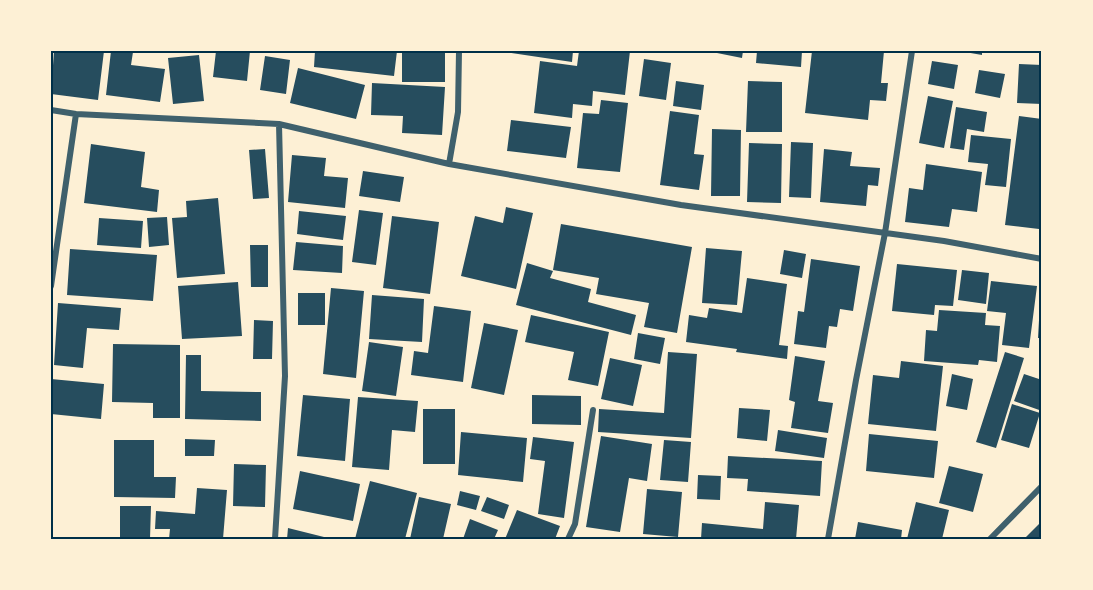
<svg xmlns="http://www.w3.org/2000/svg" width="1093" height="590" viewBox="0 0 1093 590" font-family="'Work Sans',sans-serif">
<style>
.building{fill:#264d5e}
.lines{fill:none;stroke-linecap:round;stroke-linejoin:round}
.minor{stroke:#3f606c;stroke-width:6}
.neatline{fill:none;stroke:#003049;stroke-width:2}
</style>
<rect width="100%" height="100%" fill="#fdf0d5"/>
<!-- building -->
<path class="building" d="M54,51H104L98,100L51,94Z
M111,51L133,52L131,65L165,69L160,102L106,95Z
M216,51H250L247,81L213,77Z
M315,51H397L394,76L314,67Z
M402,51H445V82H402Z
M498,51H573L572,62Z
M579,51H630L625,95L593,91L592,106L573,104L572,118L534,113L540,61L577,66Z
M707,51H743L742,58Z
M757,51H802L801,67L756,63Z
M812,51H884L881,83H888L886,101L870,100L868,120L805,113Z
M959,51H982V55Z
M199,55L204,101L173,104L168,58Z
M265,56L290,60L286,94L260,90Z
M644,59L671,63L666,100L639,96Z
M932,61L958,65L954,89L928,84Z
M1019,64L1042,65V104L1017,103Z
M298,68L365,85L356,119L290,103Z
M979,70L1005,74L1000,98L975,93Z
M676,81L704,85L701,110L673,106Z
M748,81L782,82V132H746Z
M372,83L445,87L442,135L402,133L403,116L371,115Z
M928,96L953,101L944,148L919,143Z
M601,100L628,103L620,172L577,168L583,113L599,114Z
M956,107L987,112L984,132L967,129L964,150L950,148Z
M670,111L699,115L694,154L704,155L699,190L660,185Z
M1019,116L1042,119V202L1039,229L1005,225Z
M511,120L571,127L566,158L507,151Z
M712,129L741,130L740,196H711Z
M971,135L1011,139L1006,187L985,185L988,164L968,162Z
M791,142L813,143L811,198L789,197Z
M749,143L782,144L781,203L747,202Z
M91,144L145,152L141,187L159,190L157,212L84,203Z
M265,149L269,198L253,199L249,150Z
M824,149L852,152L850,166L880,168L878,186L868,185L866,206L820,202Z
M292,155L326,158L324,176L348,178L345,208L288,202Z
M926,164L982,172L977,212L952,209L949,227L905,222L909,188L923,190Z
M363,171L404,177L400,202L359,196Z
M218,198L225,274L177,278L172,218L187,217L186,201Z
M506,207L533,213L516,289L461,276L475,216L503,223Z
M359,210L383,213L376,265L352,262Z
M299,211L346,216L343,240L297,234Z
M392,216L439,222L430,294L383,288Z
M167,217L169,245L149,247L147,218Z
M99,218L143,221L141,248L97,245Z
M561,224L692,247L677,333L644,327L649,303L596,294L599,278L553,270Z
M296,242L343,246L342,273L293,270Z
M250,245H268V287H251Z
M706,248L742,251L737,305L702,303Z
M70,249L157,255L153,301L67,295Z
M784,250L806,254L802,278L780,274Z
M811,259L860,266L853,311L840,309L837,327L829,326L826,348L794,344L798,311L804,312Z
M527,263L553,271L550,278L591,289L588,302L636,315L631,335L516,305Z
M897,264L957,270L953,306L935,305L934,315L892,311Z
M962,270L989,273L986,304L958,300Z
M747,278L787,284L779,345L788,346L787,359L736,352L737,349L686,342L689,315L707,318L709,308L742,313Z
M991,281L1037,286L1029,348L1002,345L1006,313L987,311Z
M238,282L242,336L182,339L178,286Z
M331,288L364,291L356,378L323,374Z
M298,293H325V325H298Z
M372,295L424,299L422,342L369,339Z
M1040,302H1042V338H1038Z
M58,303L121,308L119,330L87,328L83,368L54,365Z
M434,306L471,311L463,382L411,375L414,351L428,353Z
M939,310L986,313L985,325L1000,326L997,362L979,360L978,365L924,361L926,330L937,331Z
M531,315L609,332L598,386L568,380L574,352L525,342Z
M254,320L273,321L272,359H253Z
M484,323L518,330L504,395L471,388Z
M638,333L665,338L660,364L634,359Z
M369,342L403,347L396,396L362,391Z
M113,344L180,345V418H153V403L112,402Z
M668,352L697,354L691,438L598,432L599,409L664,413Z
M1005,352L1024,358L996,448L976,442Z
M186,355H201V391L261,392V421L185,419Z
M795,356L825,361L818,401L833,403L828,433L791,428L795,402L789,400Z
M610,358L642,365L633,406L601,399Z
M901,361L943,366L936,431L868,424L873,375L899,378Z
M952,374L973,379L967,410L946,406Z
M1024,374L1042,380V411L1014,401Z
M51,379L104,384L101,419L51,414Z
M303,395L350,399L345,461L297,456Z
M532,395L581,396V425L532,424Z
M358,397L418,401L415,432L392,430L389,470L352,467Z
M1012,404L1040,413L1029,448L1001,440Z
M739,408L770,410L767,441L737,438Z
M423,409H455V464H423Z
M778,430L827,438L824,458L775,451Z
M461,432L527,438L523,482L458,475Z
M869,434L938,441L934,478L866,471Z
M601,436L652,444L647,481L629,478L620,532L586,527Z
M533,437L574,442L564,518L538,514L545,461L530,459Z
M185,439L215,440L214,456H185Z
M114,440H154V477H176L175,498L114,497Z
M664,440L691,442L688,482L660,480Z
M728,456L822,461L820,496L747,491L748,479L727,478Z
M234,464L266,465L265,507L233,506Z
M949,466L983,474L973,512L939,503Z
M300,471L360,484L353,521L293,509Z
M698,475L721,476L720,500L697,499Z
M370,481L417,493L405,539H355Z
M197,488L227,490L223,539H169L170,529H155L156,511L195,514Z
M647,489L682,492L678,537L643,534Z
M460,491L480,496L476,510L457,505Z
M419,497L451,504L443,539H410Z
M487,497L509,505L504,519L481,511Z
M765,502L799,505L796,539H701L702,523L763,529Z
M916,502L949,510L942,539H907Z
M120,506H151L150,539H120Z
M517,510L560,526L555,539H505Z
M470,519L498,530L494,539H463Z
M1042,521V539H1024Z
M858,522L902,530L901,539H855Z
M288,528L328,538L327,539H287Z"/>
<g class="lines">
<!-- minor -->
<path class="minor" d="M51,110L76,114L279,124L449,164L681,205L944,241L1042,259
M449,164L458,112L459,51
M51,286L76,114
M275,539L285,376L279,124
M568,539L575,524L593,410
M828,539L856,380L885,233L912,51
M990,539L1042,486"/>
</g>
<!-- border -->
<rect width="1093" height="590" fill="none" stroke="#fdf0d5" stroke-width="105"/>
<rect x="52" y="52" width="988" height="486" class="neatline"/>
</svg>
